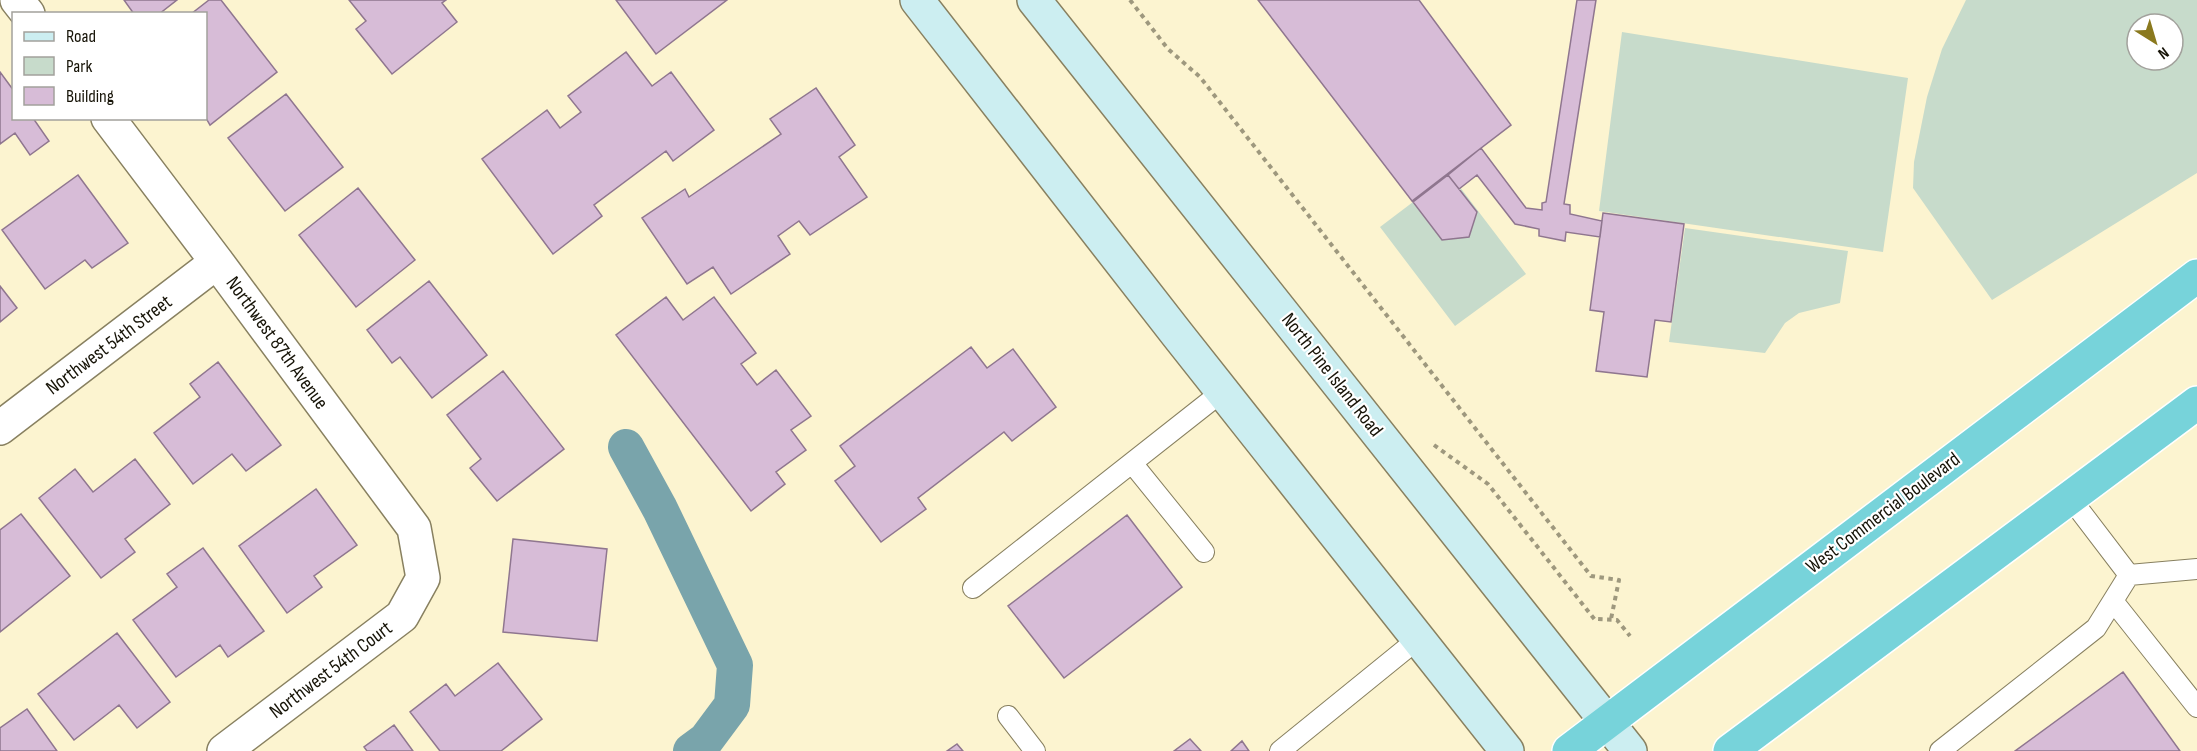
<svg xmlns="http://www.w3.org/2000/svg" width="2197" height="751" viewBox="0 0 2197 751" font-family="'Sofia Sans Condensed',sans-serif">
<style>
.green{fill:#c7dbcb;fill-rule:evenodd}
.lines{fill:none;stroke-linecap:round;stroke-linejoin:round}
.canal{stroke:#79a4ab;stroke-width:36}
.building{fill:#d7bcd7;stroke:#8f768f;stroke-width:1.5}
.service-casing{stroke:#888060;stroke-width:22}
.minor-casing{stroke:#888060;stroke-width:36}
.secondary-casing{stroke:#888060;stroke-width:36}
.trunk-casing{stroke:#fff;stroke-width:36}
.path{stroke:#9e987e;stroke-width:4;stroke-dasharray:4.5 4.5;stroke-linecap:butt}
.service{stroke:#fff;stroke-width:20}
.minor{stroke:#fff;stroke-width:33}
.secondary{stroke:#cceef1;stroke-width:33}
.trunk{stroke:#77d3da;stroke-width:33}
.labels{text-anchor:middle;dominant-baseline:central;stroke-width:4.5;stroke-linejoin:round;paint-order:stroke}
.street-label{font-size:20px;fill:#161307;stroke:#fff}
</style>
<rect width="100%" height="100%" fill="#fcf4d0"/>
<!-- green -->
<path class="green" d="M1966,0H2197V173L1992,300L1913,188L1914,162L1927,97L1942,49ZM2137,24H2173V60H2137Z
M1622,32L1908,78L1883,252L1599,211Z
M1450,174L1526,274L1455,326L1380,227Z
M1685,228L1848,251L1840,303L1799,313L1785,323L1765,353L1669,342Z"/>
<g class="lines">
<!-- canal -->
<path class="canal" d="M626,447L660,509L735,665L732,705L706,740L691,751"/>
</g>
<!-- building -->
<path class="building" d="M124,0H177L159,14H134Z
M209,0H221L277,72L210,125L206,118V14H191Z
M349,0H446L442,3L457,22L392,74L356,29L366,21Z
M616,0H727L656,54Z
M1258,0H1419L1511,125L1412,201Z
M1577,0H1596L1564,204L1570,205V214L1602,221L1600,237L1566,232L1565,241L1539,236V229L1515,224L1477,175L1459,189L1448,175L1481,148L1526,208L1542,210V203L1546,202Z
M626,52L652,86L671,72L714,130L673,161L666,151L594,205L602,216L553,254L482,159L547,110L560,128L581,112L568,96Z
M0,72L14,91V118H33L49,141L30,155L15,133L0,144Z
M816,88L855,145L839,157L867,197L810,235L799,221L778,236L790,254L731,294L713,267L687,284L642,218L685,189L689,197L781,134L770,119Z
M286,94L343,167L285,211L228,138Z
M78,175L128,243L92,268L85,260L45,289L2,230Z
M1448,175L1477,212L1469,237L1442,240L1413,202Z
M358,188L415,260L356,307L299,235Z
M1603,213L1684,224L1671,322L1655,320L1647,377L1596,371L1604,312L1590,310Z
M429,281L487,355L432,398L400,357L392,363L367,330Z
M0,286L17,308L0,322Z
M666,297L683,320L714,297L756,353L741,364L757,385L776,370L811,416L791,430L806,450L776,472L785,484L751,511L616,335Z
M971,347L987,368L1013,349L1056,407L1012,441L1004,432L918,498L926,509L881,542L835,481L855,466L840,446Z
M218,362L281,445L246,471L232,454L193,484L154,433L200,397L190,384Z
M503,371L564,449L497,501L470,468L481,459L447,415Z
M135,459L170,504L125,539L135,552L101,578L39,498L75,469L93,492Z
M316,489L357,545L314,576L322,587L287,613L239,546Z
M21,514L70,576L0,632V530Z
M1127,515L1182,587L1064,678L1008,606Z
M513,539L607,549L597,641L503,632Z
M203,548L264,631L228,657L220,645L176,677L133,620L177,587L167,574Z
M117,633L170,702L137,728L119,705L74,740L38,694Z
M498,663L542,719L501,751H440L410,712L446,684L455,696Z
M2123,672L2180,751H2015Z
M27,709L57,751H0V728Z
M394,725L413,751H367L364,747Z
M1190,739L1201,751H1174Z
M1242,741L1249,751H1231Z
M957,744L963,751H947Z"/>
<g class="lines">
<!-- service casing -->
<g class="service-casing">
<path id="service" d="M1132,463L1204,552
M2071,499L2129,575L2197,569
M973,588L1223,391
M2113,601L2197,707
M1008,716L1035,751
M1280,751L1418,639
M1940,751L2096,628L2129,575"/>
</g>
<!-- minor casing -->
<g class="minor-casing">
<path id="minor" d="M17,0L28,14
M108,118L217,262L414,528L423,578L402,616L224,751
M0,428L217,262"/>
</g>
<!-- secondary casing -->
<g class="secondary-casing">
<path id="secondary" d="M917,0L1177,334L1507,751
M1034,0L1630,751"/>
</g>
<!-- trunk casing -->
<g class="trunk-casing">
<path id="trunk" d="M1569,751L2197,276
M1730,751L2197,403"/>
</g>
<!-- path -->
<path class="path" d="M1130,0L1168,49L1200,77L1591,576L1619,580L1611,619
M1434,445L1488,484L1595,620L1597,619L1617,620L1630,636"/>
<!-- service -->
<use href="#service" class="service"/>
<!-- minor -->
<use href="#minor" class="minor"/>
<!-- secondary -->
<use href="#secondary" class="secondary"/>
<!-- trunk -->
<use href="#trunk" class="trunk"/>
</g>
<g class="labels">
<!-- street labels -->
<g class="street-label">
<text transform="translate(277 343) rotate(54)">Northwest 87th Avenue</text>
<text transform="translate(109 345) rotate(-37)">Northwest 54th Street</text>
<text transform="translate(1332 375) rotate(52)">North Pine Island Road</text>
<text transform="translate(1883 513) rotate(-37)">West Commercial Boulevard</text>
<text transform="translate(331 670) rotate(-37)">Northwest 54th Court</text>
</g>
</g>
<!-- legend -->
<rect x="12" y="12" width="195" height="108" fill="#ffffff" stroke="#a2a19c" stroke-width="1.5"/>
<rect x="24" y="32" width="30" height="9" fill="#cceef1" stroke="#a2a19c" stroke-width="1.5"/>
<text x="66" y="42" font-size="18" fill="#161307">Road</text>
<rect x="24" y="57" width="30" height="18" fill="#c7dbcb" stroke="#a2a19c" stroke-width="1.5"/>
<text x="66" y="72" font-size="18" fill="#161307">Park</text>
<rect x="24" y="87" width="30" height="18" fill="#d7bcd7" stroke="#a2a19c" stroke-width="1.5"/>
<text x="66" y="102" font-size="18" fill="#161307">Building</text>
<!-- north arrow -->
<g transform="translate(2155 42) rotate(143)"><circle r="28" fill="#ffffff" stroke="#a2a19c" stroke-width="1.5"/>
<path d="M0-4.5L10 22L0 15L-10 22Z" fill="#8a791e"/>
<text y="-9" font-size="16" font-weight="bold" text-anchor="middle" fill="#161307">N</text>
</g>
</svg>
